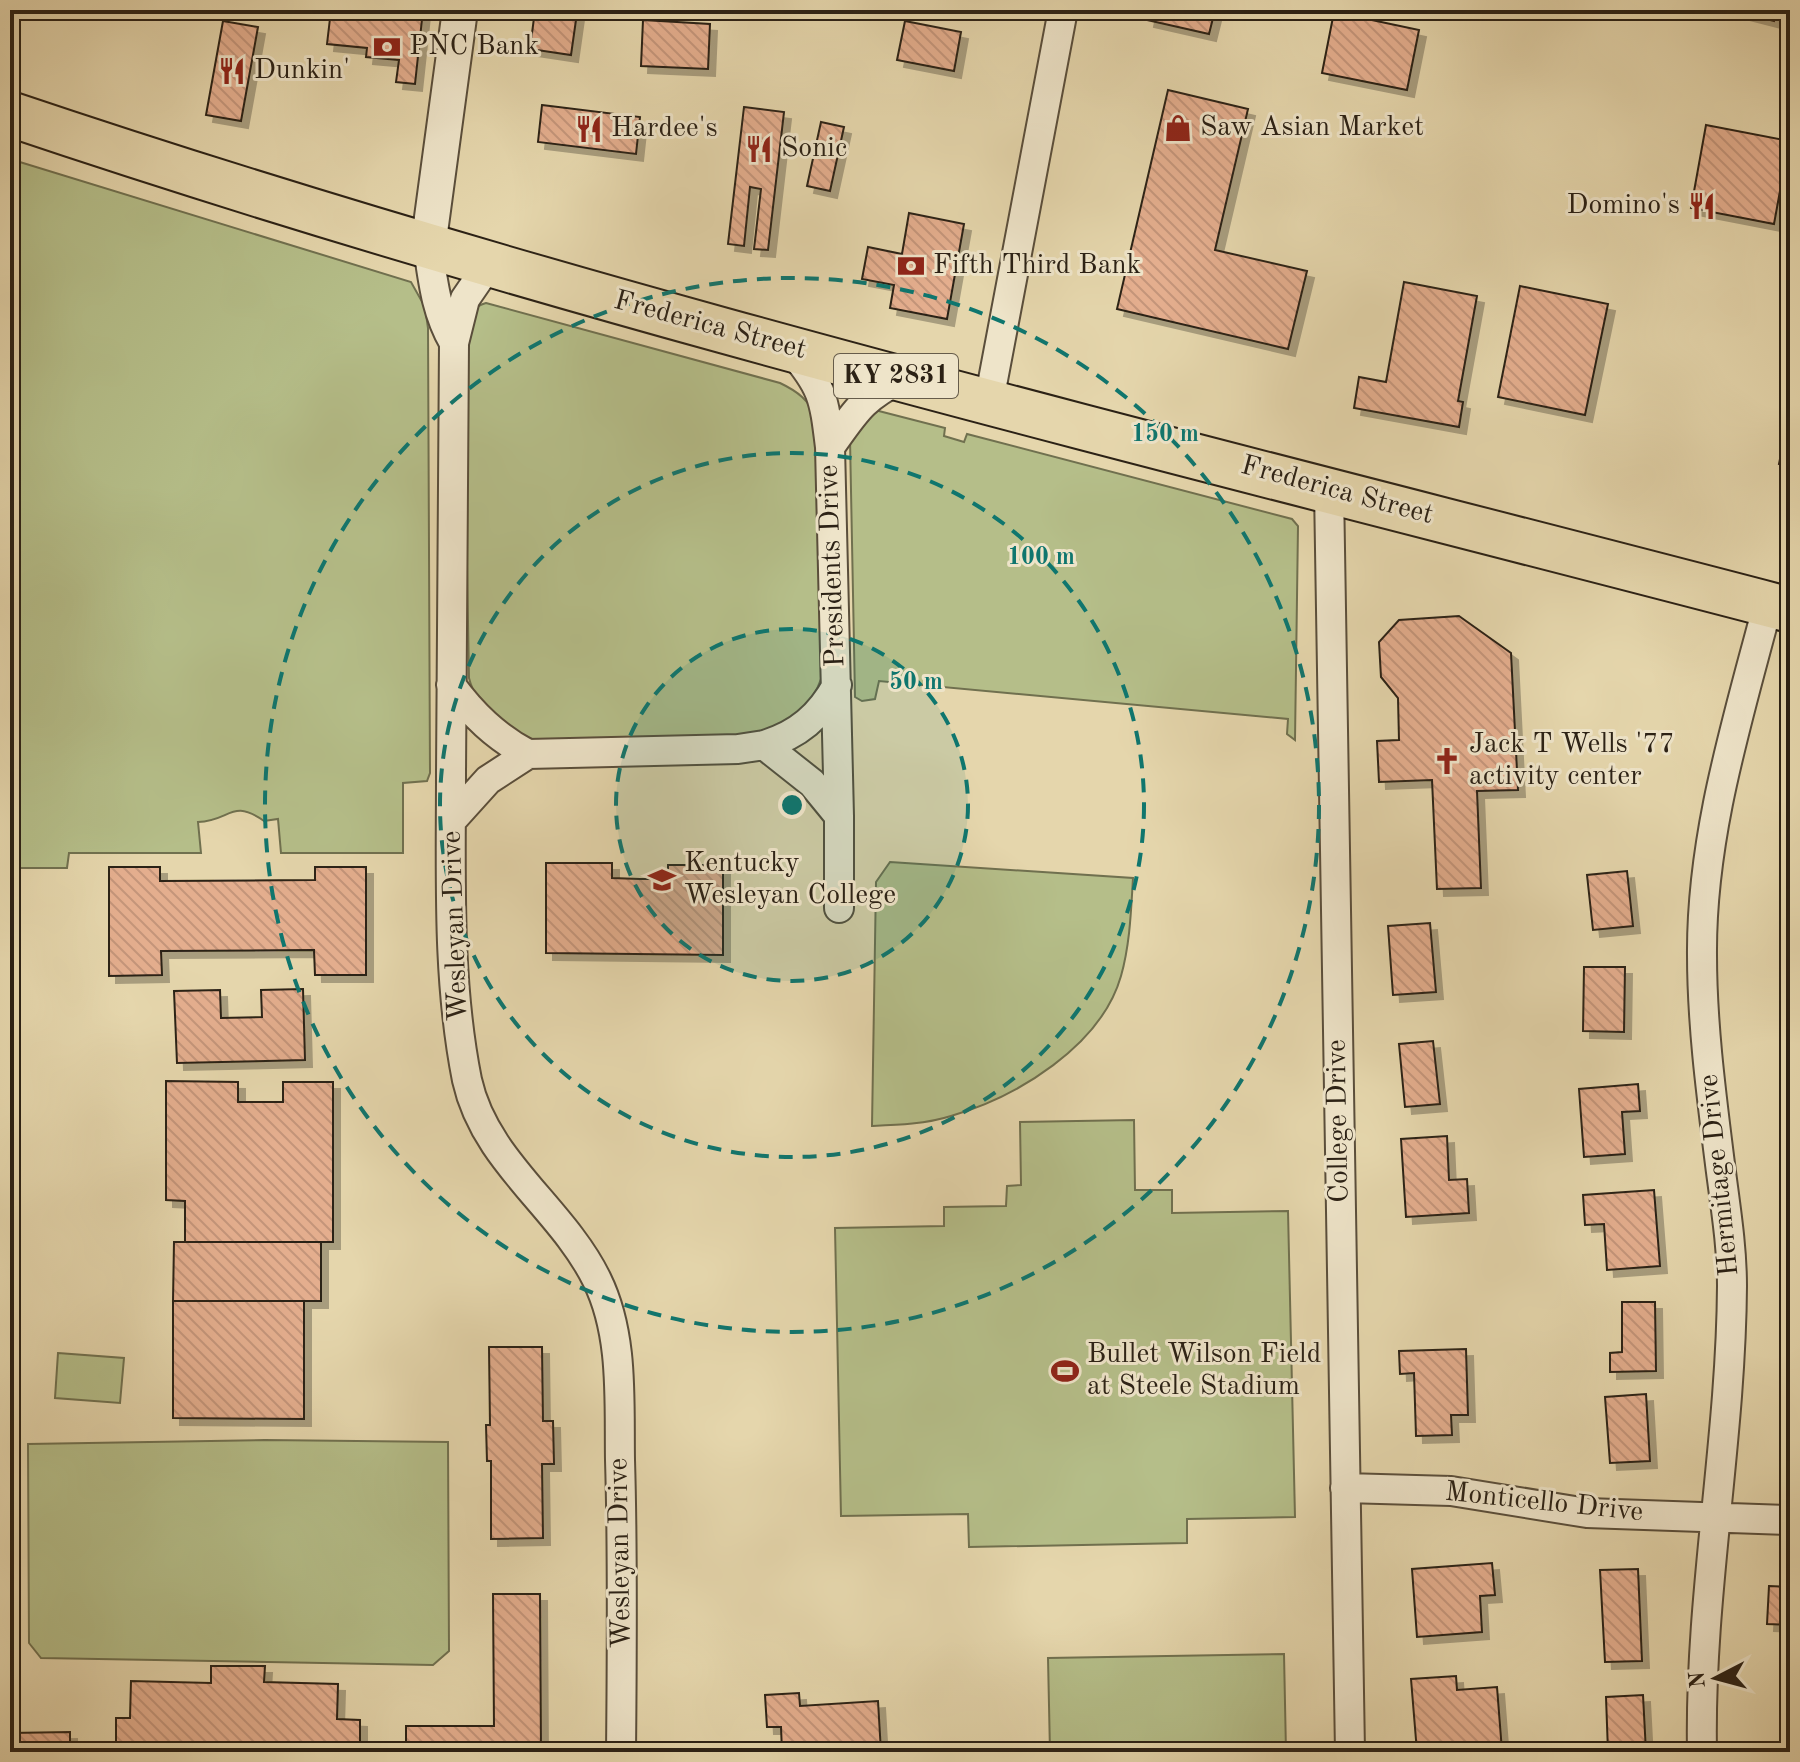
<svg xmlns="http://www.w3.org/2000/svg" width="1800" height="1762" viewBox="0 0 1800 1762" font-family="'Old Standard TT',serif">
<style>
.green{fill:#b5be89;stroke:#70704f;stroke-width:2}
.building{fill:url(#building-back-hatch);stroke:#2b2115;stroke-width:2;filter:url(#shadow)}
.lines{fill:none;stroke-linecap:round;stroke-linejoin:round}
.minor-casing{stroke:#5a4e3b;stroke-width:32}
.tertiary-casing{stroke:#5a4e3b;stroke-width:38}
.primary-casing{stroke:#2b2115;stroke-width:48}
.minor{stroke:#eee4c9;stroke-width:28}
.tertiary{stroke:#eee4c9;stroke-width:34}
.primary{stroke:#e5d6ac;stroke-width:44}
.ring{fill:none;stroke:#0f766e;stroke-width:4;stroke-dasharray:14 10}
.labels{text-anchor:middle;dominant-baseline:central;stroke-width:6;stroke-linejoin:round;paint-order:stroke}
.shield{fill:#eee4c9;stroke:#665c4b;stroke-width:2}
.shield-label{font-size:26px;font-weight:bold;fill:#2b2115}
.poi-label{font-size:28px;fill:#2b2115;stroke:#eee4c9;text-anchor:start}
.street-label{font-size:28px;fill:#2b2115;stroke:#eee4c9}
.centre{fill:#0f766e;stroke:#eee4c9;stroke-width:4}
.ring-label{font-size:24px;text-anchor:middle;font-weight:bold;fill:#0f766e;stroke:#eee4c9;stroke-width:6;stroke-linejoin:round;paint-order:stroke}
</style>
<defs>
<pattern id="building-back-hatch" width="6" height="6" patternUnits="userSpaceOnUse" patternTransform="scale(2)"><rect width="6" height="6" fill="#e4ae8e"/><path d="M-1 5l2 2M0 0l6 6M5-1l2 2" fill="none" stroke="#c4957a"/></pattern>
<filter id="shadow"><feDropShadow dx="7" dy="7" stdDeviation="0" flood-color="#0004"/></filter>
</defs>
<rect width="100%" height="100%" fill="#e5d6ac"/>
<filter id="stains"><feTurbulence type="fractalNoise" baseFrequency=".0025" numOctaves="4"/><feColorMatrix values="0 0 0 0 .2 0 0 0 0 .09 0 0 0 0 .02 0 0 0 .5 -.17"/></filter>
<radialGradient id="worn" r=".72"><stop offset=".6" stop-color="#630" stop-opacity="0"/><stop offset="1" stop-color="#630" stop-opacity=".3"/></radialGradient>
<!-- green -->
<path class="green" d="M10,159L411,282L425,307L428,328L430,773L427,781L403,783V853H281L278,819L264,821C231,798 231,821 198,822L201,853H69L67,868H10Z
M486,303L780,383C799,392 808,400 818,419L821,679C812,705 794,718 773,735L533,742C507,731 476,707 469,678L463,341C467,324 467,308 486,303Z
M871,409L945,428L944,436L964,442L967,434L1292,519L1298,526L1295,740L1287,734L1288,719L879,681L875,699L862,701L855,697L850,439Z
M890,862L1133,878C1131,911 1130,944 1121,976C1101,1046 1017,1097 951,1116C926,1124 898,1125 872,1126L876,882Z
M1134,1120L1135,1190H1172V1213L1288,1211L1295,1517L1187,1519V1543L969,1547L968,1514L841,1516L835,1228L944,1226V1207L1006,1206L1007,1186L1021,1185L1020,1122Z
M58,1353L124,1358L120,1403L55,1398Z
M265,1440L448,1442L449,1651L433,1665L41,1658L29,1643L28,1444Z
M1284,1654L1286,1752H1050L1048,1658Z"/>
<!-- building -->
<path class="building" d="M331,10L371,13V10H423L415,84L396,82L399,60L366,57L367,48L327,44Z
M535,10L577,13L571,55L530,49Z
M1149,10H1215L1209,34L1147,20Z
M1731,10H1776L1774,21Z
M1334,12L1419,30L1407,90L1322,73Z
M643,20L710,24L708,69L641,66Z
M223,21L258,27L241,121L206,115Z
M905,21L961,32L954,71L897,60Z
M1168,90L1248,109L1215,250L1307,271L1288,349L1117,309Z
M542,105L640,117L636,154L538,142Z
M744,107L784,112L768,250L754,249L761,189L750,187L744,246L728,244Z
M821,122L844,127L830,191L807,186Z
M1706,125L1789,141L1774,224L1691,208Z
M909,213L964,224L947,319L890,308L894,285L862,279L868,247L902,254Z
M1404,282L1477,296L1458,401L1463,402L1459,427L1354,408L1359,377L1386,382Z
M1520,286L1608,304L1585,415L1498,397Z
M1790,409V466L1779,464Z
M1459,616L1511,653L1518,790L1477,791L1481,888L1437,889L1432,780L1379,782L1377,741L1399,740L1398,698L1381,677L1379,642L1399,620Z
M546,863H612V878L640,879H668V865H723V955L546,953Z
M109,867H160V881L315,880V867H366V975H315L314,950L161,951L162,975L109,976Z
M1627,871L1633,926L1593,930L1587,875Z
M1430,923L1436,992L1393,995L1388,926Z
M1584,967H1625L1624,1032L1583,1031Z
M303,989L305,1060L177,1063L174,991L220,990L221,1018L262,1017L261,990Z
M1433,1041L1440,1104L1405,1107L1399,1044Z
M166,1081L238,1082V1102H283V1082H333V1242H185V1201L166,1200Z
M1638,1084L1640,1111L1622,1112L1625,1154L1584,1157L1579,1089Z
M1447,1136L1449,1180L1467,1179L1469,1213L1406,1217L1401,1139Z
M1654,1190L1660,1266L1607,1270L1604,1224L1585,1225L1583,1195Z
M174,1242H321V1301H173Z
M173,1301H304V1419L173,1418Z
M1622,1302H1655L1656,1371L1610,1372V1353L1622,1352Z
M489,1347H542L543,1421H553L554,1464H542L543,1538L491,1539V1461H487L486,1425H490Z
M1466,1349L1468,1415H1451L1452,1435L1416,1436L1414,1373L1400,1374L1399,1351Z
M1646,1394L1650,1461L1610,1463L1605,1397Z
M1492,1563L1495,1595L1480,1596L1482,1632L1417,1637L1412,1569Z
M1638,1569L1642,1661L1605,1662L1600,1570Z
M1769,1586L1790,1587V1625L1767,1624Z
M493,1594H540L541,1752H406V1726H494Z
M211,1666H265L264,1682L338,1684L337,1719L360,1720V1752H116V1718H130L131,1681L211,1683Z
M1456,1676L1457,1690L1497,1687L1502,1751L1417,1752L1411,1679Z
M799,1693L800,1706L878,1701L881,1752H782L781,1727H767L765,1695Z
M1643,1695L1646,1752H1608L1606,1697Z
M70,1732V1752H10V1733Z"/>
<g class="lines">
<!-- minor casing -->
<g class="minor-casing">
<path id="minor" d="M428,247C433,282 436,312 454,343C453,487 452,630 451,774C451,876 447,980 467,1080C485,1162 562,1208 597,1280C624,1335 619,1400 620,1460C623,1557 622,1655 621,1752
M454,343L465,299L489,264
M790,349C823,387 824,398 830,447
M989,401L1063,10
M1329,489L1350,1752
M451,685C473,715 496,737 528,754
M764,745C798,735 820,716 837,685
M839,816L830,447C856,411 861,399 902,378
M451,821L488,780L528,754L738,749L764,745L812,783L839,816V908
M1345,1488L1451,1491L1587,1513L1790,1520
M1702,1752C1699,1596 1731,1442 1732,1286C1732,1248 1726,1210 1721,1172C1712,1100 1702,1027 1702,955C1701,835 1738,719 1768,604"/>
</g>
<!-- tertiary casing -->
<g class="tertiary-casing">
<path id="tertiary" d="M428,247L460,10"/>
</g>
<!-- primary casing -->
<g class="primary-casing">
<path id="primary" d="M10,114C594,311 1194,454 1790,610"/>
</g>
<!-- minor -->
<use href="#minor" class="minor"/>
<!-- tertiary -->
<use href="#tertiary" class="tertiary"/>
<!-- primary -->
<use href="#primary" class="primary"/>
</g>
<!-- distance rings -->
<circle cx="792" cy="805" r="176" fill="#0f766e" fill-opacity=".12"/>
<g class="ring">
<circle cx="792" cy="805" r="176"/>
<circle cx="792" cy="805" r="352"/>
<circle cx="792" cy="805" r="527"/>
</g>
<!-- icons -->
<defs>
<g id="bank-bare" transform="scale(2.16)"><path d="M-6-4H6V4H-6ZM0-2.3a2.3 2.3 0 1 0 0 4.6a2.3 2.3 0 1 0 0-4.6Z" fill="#8f2418" stroke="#eee4c9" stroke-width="2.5" paint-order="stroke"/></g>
<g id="restaurant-bare" transform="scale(2.16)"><path d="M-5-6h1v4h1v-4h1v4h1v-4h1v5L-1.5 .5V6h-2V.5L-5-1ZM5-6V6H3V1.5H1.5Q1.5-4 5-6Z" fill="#8f2418" stroke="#eee4c9" stroke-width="2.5" paint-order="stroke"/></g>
<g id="shop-bare" transform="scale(2.16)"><path d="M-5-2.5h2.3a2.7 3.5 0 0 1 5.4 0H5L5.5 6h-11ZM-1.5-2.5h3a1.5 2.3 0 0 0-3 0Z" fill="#8f2418" stroke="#eee4c9" stroke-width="2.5" paint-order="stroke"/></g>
<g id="church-bare" transform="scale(2.16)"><path d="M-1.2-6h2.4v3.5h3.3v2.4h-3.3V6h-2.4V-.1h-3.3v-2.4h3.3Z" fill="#8f2418" stroke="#eee4c9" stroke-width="2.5" paint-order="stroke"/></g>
<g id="university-bare" transform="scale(2.16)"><path d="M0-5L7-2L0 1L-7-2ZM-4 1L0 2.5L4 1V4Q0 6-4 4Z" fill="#8f2418" stroke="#eee4c9" stroke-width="2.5" paint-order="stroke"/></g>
<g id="stadium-bare" transform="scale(2.16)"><path d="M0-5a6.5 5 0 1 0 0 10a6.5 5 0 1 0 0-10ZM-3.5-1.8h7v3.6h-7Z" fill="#8f2418" stroke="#eee4c9" stroke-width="2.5" paint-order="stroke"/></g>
</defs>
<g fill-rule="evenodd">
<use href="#bank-bare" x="387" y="47"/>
<use href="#restaurant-bare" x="232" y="71"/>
<use href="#shop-bare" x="1178" y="128"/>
<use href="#restaurant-bare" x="589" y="129"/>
<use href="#restaurant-bare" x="759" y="149"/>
<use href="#restaurant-bare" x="1702" y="206"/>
<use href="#bank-bare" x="911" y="266"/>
<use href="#church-bare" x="1447" y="761"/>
<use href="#university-bare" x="662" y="880"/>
<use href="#stadium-bare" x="1065" y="1371"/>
</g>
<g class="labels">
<!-- shield labels -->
<rect class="shield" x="834" y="354" width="124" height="44" rx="6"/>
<g class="shield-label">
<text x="896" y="376">KY 2831</text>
</g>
<!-- poi labels -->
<g class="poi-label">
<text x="409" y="47">PNC Bank</text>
<text x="254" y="71">Dunkin'</text>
<text x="1200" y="128">Saw Asian Market</text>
<text x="611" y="129">Hardee's</text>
<text x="781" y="149">Sonic</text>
<text x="1680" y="206" text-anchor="end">Domino's</text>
<text x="933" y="266">Fifth Third Bank</text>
<text x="1469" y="745">Jack T Wells '77<tspan x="1469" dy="32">activity center</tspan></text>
<text x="684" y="864">Kentucky<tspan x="684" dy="32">Wesleyan College</tspan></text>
<text x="1087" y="1355">Bullet Wilson Field<tspan x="1087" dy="32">at Steele Stadium</tspan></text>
</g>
<!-- street labels -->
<g class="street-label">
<text transform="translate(710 326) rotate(15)">Frederica Street</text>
<text transform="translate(1337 491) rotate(15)">Frederica Street</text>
<text transform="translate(833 566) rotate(-92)">Presidents Drive</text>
<text transform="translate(456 926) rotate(-92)">Wesleyan Drive</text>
<text transform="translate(1339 1121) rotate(-91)">College Drive</text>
<text transform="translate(1720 1175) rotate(-96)">Hermitage Drive</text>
<text transform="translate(1544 1503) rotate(6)">Monticello Drive</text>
<text transform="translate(621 1553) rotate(-91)">Wesleyan Drive</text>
</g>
</g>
<circle cx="792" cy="805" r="12" class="centre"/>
<g class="ring-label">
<text x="1165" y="441">150 m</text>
<text x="1041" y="564">100 m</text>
<text x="916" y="689">50 m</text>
</g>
<!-- margin -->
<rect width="1800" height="1762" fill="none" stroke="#e5d6ac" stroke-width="40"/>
<rect x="12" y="12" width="1776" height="1738" fill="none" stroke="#2b2115" stroke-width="4"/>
<rect x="20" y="20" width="1760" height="1722" fill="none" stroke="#2b2115" stroke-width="2"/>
<!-- north arrow -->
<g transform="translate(1716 1678) rotate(264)" stroke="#eee4c9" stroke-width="6" paint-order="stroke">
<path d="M0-6L14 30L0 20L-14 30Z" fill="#2b2115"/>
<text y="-12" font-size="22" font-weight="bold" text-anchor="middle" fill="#2b2115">N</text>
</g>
<rect width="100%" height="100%" filter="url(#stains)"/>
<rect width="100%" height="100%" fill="url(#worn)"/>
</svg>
